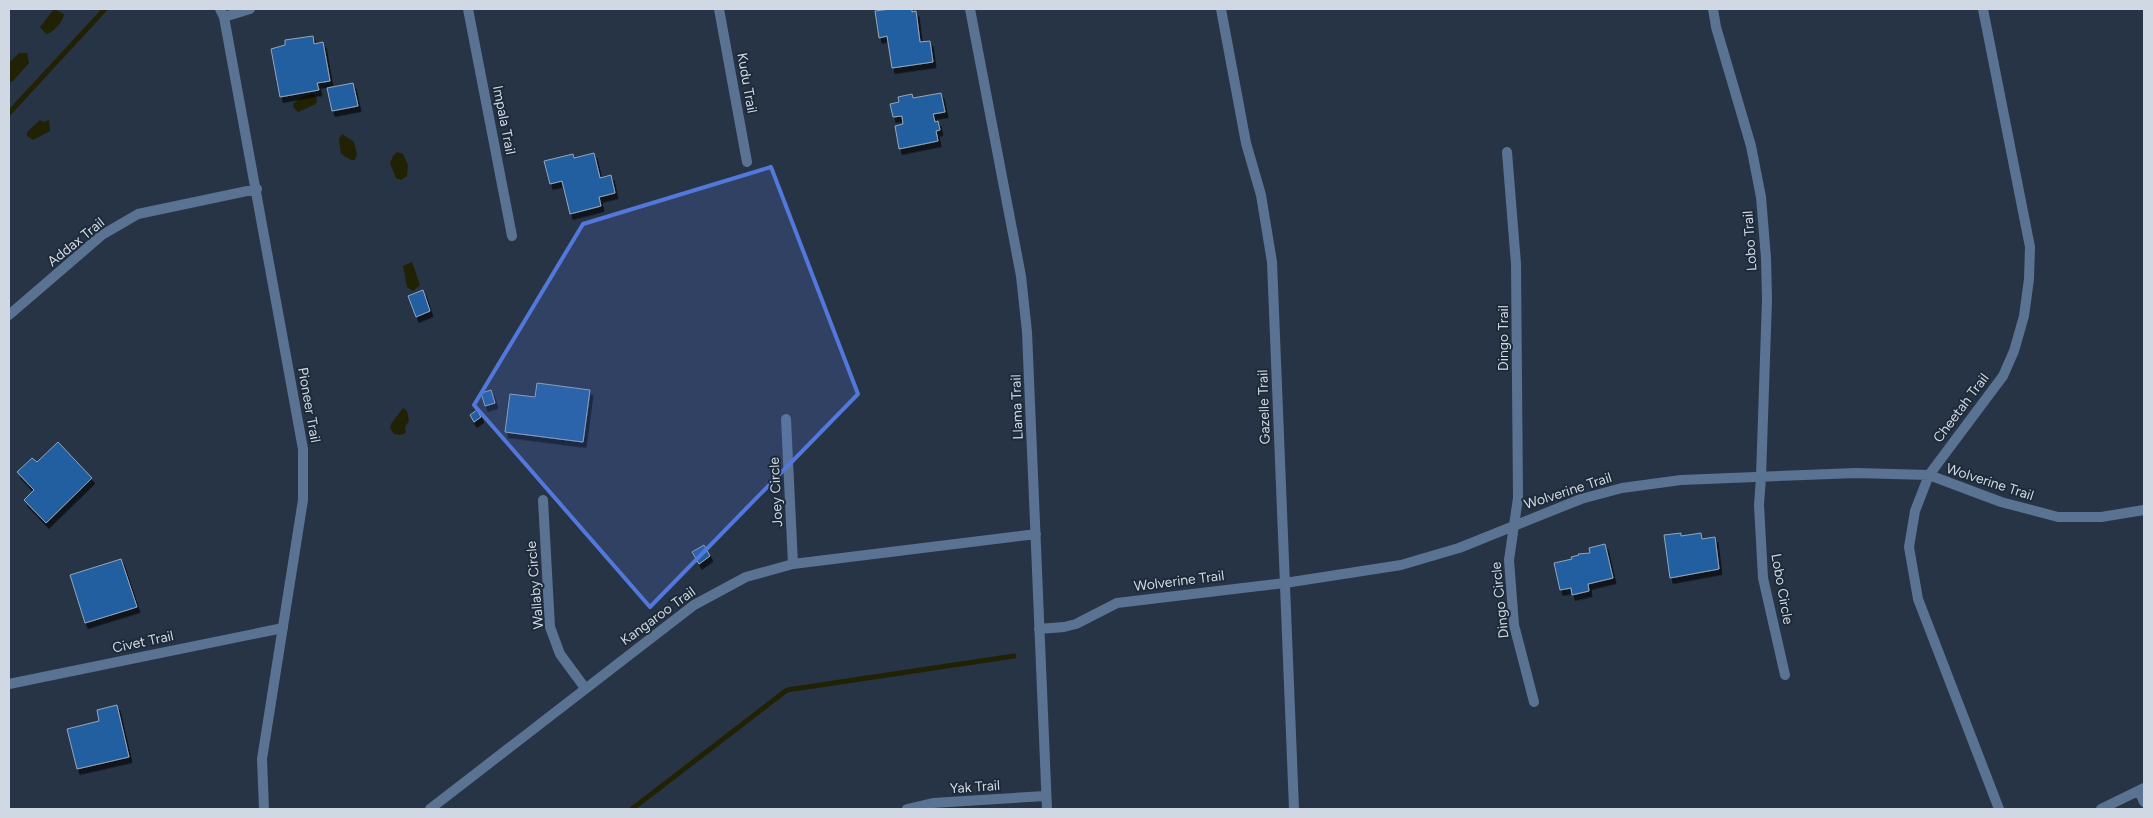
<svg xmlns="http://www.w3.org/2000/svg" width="2153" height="818" viewBox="0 0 2153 818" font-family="Figtree,sans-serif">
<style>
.water{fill:#212203}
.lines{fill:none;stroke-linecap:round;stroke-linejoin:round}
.stream{stroke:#212203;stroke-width:5}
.building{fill:#225ea1;stroke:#95a6ba;filter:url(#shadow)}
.minor{stroke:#5a7392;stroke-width:10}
.marked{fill:#5378db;fill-opacity:0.2;stroke:#5378db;stroke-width:4;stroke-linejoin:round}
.labels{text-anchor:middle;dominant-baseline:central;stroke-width:4;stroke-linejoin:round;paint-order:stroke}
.street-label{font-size:14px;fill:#d0d9e3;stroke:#1d2a3a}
</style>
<defs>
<filter id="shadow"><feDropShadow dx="3" dy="5.5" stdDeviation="0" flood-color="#0009"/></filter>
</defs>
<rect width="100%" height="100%" fill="#273445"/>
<!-- water -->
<path class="water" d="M54,9L64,14C63,22 53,33 46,34L40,27Z
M19,53H27L29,63L13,81L9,82V63Z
M313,94L317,99L316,104L298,112L293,107L294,103L302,97Z
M40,120L43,122L49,120L50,131L33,140L27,136V132Z
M342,134L354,142L357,154L355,160H351L341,154L339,139Z
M397,152L403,154L408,165L407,176L401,180L396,178L390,163L393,156Z
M412,262L420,285L413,291L407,287L403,266Z
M403,408L407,411L409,421L405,427L406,433L400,435L394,434L390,428L391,424Z"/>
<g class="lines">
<!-- stream -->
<path class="stream" d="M9,113L105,9
M632,809L787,690L1014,656"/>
</g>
<!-- building -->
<path class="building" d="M891,9H912V12L916,11L920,42L930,41L933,62L892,68L887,36L879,38L875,11Z
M313,36L314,44L323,42L330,81L317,83L319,90L280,97L271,49L285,45V40Z
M353,83L358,106L332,111L327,88Z
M941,93L945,112L933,114L935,122L938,121L940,130L936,131L938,141L899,149L895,126L903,124L902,116L893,117L890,104L899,102L898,97L912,94L913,98Z
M594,153L600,178L611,175L615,193L599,197L601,206L570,214L562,181L550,184L544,161L573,154L574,158Z
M423,290L430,311L416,317L408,296Z
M537,383L590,390L583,442L505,432L510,394L535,397Z
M491,390L495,403L485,406L481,393Z
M477,410L481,417L474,422L470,415Z
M58,442L92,478L46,523L24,500L34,490L17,472L32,458L37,462Z
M1681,533V536L1701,533L1702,539L1715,537L1719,569L1670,578L1664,535Z
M1605,544L1613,578L1588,584L1589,591L1572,595L1571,588L1560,590L1554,563L1572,559L1571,557L1579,555L1578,554L1590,553L1589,548Z
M704,545L710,556L699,564L692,552Z
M121,559L137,607L85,623L70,575Z
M117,705L129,757L77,769L67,729L99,721L97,710Z"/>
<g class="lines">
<!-- minor -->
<path class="minor" d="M220,9L224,17L303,449V500L262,759L264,809
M468,9L512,236
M719,9L747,162
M970,9L1021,276L1027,332L1047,809
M1221,9L1246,143L1261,195L1272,262L1294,809
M1713,9L1716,27L1751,146L1761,197L1766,258L1767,299L1761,477L1759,505L1763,578L1785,675
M1983,9L2030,247L2029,279L2024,316L2014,351L2003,376L1929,475L1915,511L1909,547L1918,599L1999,809
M224,17L250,9
M1507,152L1516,264L1518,498L1509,560L1514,625L1534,702
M9,315L102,235L138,214L257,189
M786,419L793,564
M543,500L550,627L560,654L585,688
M1039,629L1064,627L1076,624L1117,603L1285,583L1401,565L1459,548L1581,499L1622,488L1681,480L1856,473L1929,475L2001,502L2058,517H2101L2144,510
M9,684L283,628
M2139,791L2144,802
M430,809L694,605L746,577L793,564L1036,534
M907,809L933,803L1045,796
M2101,809L2144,788"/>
</g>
<!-- marked area -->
<path class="marked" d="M771,167L858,394L650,607L474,405L583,224Z"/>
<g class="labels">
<!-- street labels -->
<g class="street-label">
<text transform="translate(747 83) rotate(80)">Kudu Trail</text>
<text transform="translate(504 120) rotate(79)">Impala Trail</text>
<text transform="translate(1750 241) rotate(-94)">Lobo Trail</text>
<text transform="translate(76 242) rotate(-39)">Addax Trail</text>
<text transform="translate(1503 338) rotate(-90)">Dingo Trail</text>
<text transform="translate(309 405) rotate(80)">Pioneer Trail</text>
<text transform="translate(1017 407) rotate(-92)">Llama Trail</text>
<text transform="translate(1264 407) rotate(-92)">Gazelle Trail</text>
<text transform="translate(1961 408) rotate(-53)">Cheetah Trail</text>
<text transform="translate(1990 482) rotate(18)">Wolverine Trail</text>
<text transform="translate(1568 491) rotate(-18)">Wolverine Trail</text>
<text transform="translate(776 492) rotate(-93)">Joey Circle</text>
<text transform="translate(1179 581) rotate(-7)">Wolverine Trail</text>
<text transform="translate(535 585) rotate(-95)">Wallaby Circle</text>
<text transform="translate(1782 589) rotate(80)">Lobo Circle</text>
<text transform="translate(1500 600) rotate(-96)">Dingo Circle</text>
<text transform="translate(658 616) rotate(-36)">Kangaroo Trail</text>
<text transform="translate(143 642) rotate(-12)">Civet Trail</text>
<text transform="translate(975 787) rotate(-4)">Yak Trail</text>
</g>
</g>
<!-- border -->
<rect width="2153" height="818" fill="none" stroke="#d0d9e3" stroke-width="20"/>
</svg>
